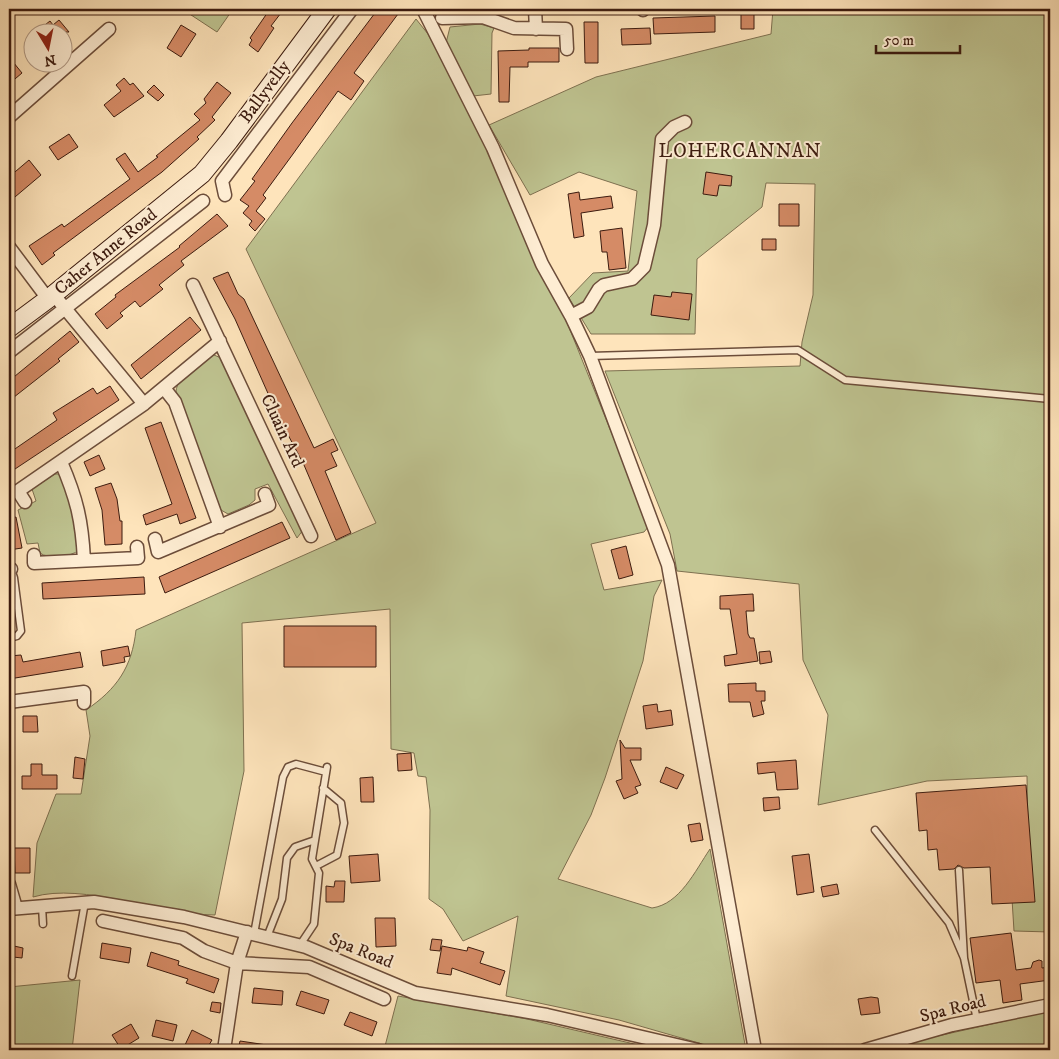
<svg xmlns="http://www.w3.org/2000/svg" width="1059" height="1059" viewBox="0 0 1059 1059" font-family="'IM FELL DW Pica',serif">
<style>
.green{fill:#bfc491;stroke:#7e7050}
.building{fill:#d58b66;stroke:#3c1b0f}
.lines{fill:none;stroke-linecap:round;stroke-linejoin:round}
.lane-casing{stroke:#6c4d3a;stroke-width:9}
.street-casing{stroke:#6c4d3a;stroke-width:15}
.secondary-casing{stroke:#3c1b0f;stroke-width:20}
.lane{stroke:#feedd3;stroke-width:6}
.street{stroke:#feedd3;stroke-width:12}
.secondary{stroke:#feedd3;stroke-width:18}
.labels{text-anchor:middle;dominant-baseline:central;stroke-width:4;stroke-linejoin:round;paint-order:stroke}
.street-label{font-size:18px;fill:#3c1b0f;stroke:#feedd3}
.neighbourhood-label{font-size:19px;letter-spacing:1px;fill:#3c1b0f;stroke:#feedd3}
</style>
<rect width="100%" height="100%" fill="#fee4bb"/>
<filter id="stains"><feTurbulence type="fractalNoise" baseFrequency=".004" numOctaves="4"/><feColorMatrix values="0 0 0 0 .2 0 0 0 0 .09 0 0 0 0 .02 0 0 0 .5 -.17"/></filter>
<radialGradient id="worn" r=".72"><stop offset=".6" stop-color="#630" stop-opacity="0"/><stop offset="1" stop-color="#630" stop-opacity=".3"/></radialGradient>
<!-- green -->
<path class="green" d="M182,9H233L217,32Z
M773,9H1050V932L1014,931L1012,899L1029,901L1027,776L927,781L818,805L828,715L803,660L799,584L677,571L670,534L605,371L800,366L802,342L813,295L815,184L766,183L762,207L697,259L695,334H591L569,298L593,273L628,271L637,191L579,172L530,195L489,125L596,77L771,34Z
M416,19L428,34L501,176L558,300L649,526L644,532L591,544L604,590L662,580L654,596L643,661L605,778L591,815L558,879L652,908C680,904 695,871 710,849L746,1050H723L619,1020L506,996L518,916L463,941L443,909L429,899L430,810L426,777L418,776L414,753L391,749L390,609L242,623L244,771L215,915C161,915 83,882 33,897L37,843L56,794H81L90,736L86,710C117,689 132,667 136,630L376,523L246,249Z
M480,24L494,28L492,33L491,94L473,96L446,43L450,27Z
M214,355L221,358L303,530L297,538L268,484L255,489V500L249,505L228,514L221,510L176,391C177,378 201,356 214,355Z
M55,474H61L70,495L79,550C72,557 47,559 40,553L38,543L27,544L18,510L36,501L32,489Z
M80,980L72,1050H9V987Z
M398,996L527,1019L660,1050H384Z
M1050,1011V1050H897L900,1045L915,1041Z"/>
<!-- building -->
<path class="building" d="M270,9H284L271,26L274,28L258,52L249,45L252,40L250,38Z
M378,9H391L398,14L354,73L364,81L351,100L338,91L293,154L263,195L266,198L256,211L265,219L255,231L249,225L252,221L243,213L249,206L240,200L255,181L252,179L292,123Z
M741,9H754V29H741Z
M715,16V32L654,34L653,18Z
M59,20L69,32H36L50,21L53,25Z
M584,22H598V63H585Z
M181,25L196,34L181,57L167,48Z
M650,28L651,44L622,45L621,29Z
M529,48H559V62H528V67H510L509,102H499L498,51L529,50Z
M9,57L22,73L9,84Z
M124,78L130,85L133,83L144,96L114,117L104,105L121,91L116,85Z
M217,82L231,93L212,117L215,120L197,137L199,139L162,172L53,253L55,255L42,265L29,246L62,224L64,227L130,179L116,159L125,153L138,172L158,157L156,156L200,120L194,114L206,103L204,99Z
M154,85L164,95L158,101L147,92Z
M69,134L78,147L58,160L49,147Z
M29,160L41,175L9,202V177Z
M706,172L732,176L731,186L719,185L717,196L703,194Z
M579,192L580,200L611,196L613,208L581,213L584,236L574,238L568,194Z
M779,204H799V226H779Z
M217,214L228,226L181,261L184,265L159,285L163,289L140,307L135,301L120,313L123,316L107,329L95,314L116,297L115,295L180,247L179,246Z
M622,228L626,268L609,270L607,252H602L600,231Z
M762,239H776V250H762Z
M228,272L238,294L244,299L314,448L333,439L338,450L331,453L337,466L325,471L351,533L336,540L304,465L278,416L235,319L213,278Z
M672,292L692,294L689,320L651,315L654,295L671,297Z
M190,317L201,330L141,379L131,365Z
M70,331L79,342L58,359L60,361L9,401V381Z
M110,386L119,400L12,471L9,466V453L57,420L53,413L93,388L97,394Z
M161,422L196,518L180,524L177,514L146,525L143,515L172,504L145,428Z
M99,455L105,469L90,476L84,462Z
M111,483L117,499L120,521H122V544L105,545L102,510L95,488Z
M16,517L22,548L9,550V519Z
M282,522L290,538L165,593L159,577Z
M626,546L633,575L619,579L611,550Z
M144,577L145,594L43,599L42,583Z
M753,594L754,611H746L748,634L750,638H754L758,661L725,666L724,656L737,654L730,609H720V596Z
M284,626H376V667H284Z
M128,646L130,656L124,657L125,662L103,666L101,651Z
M770,651L772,662L760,664L759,652Z
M80,652L83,667L9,679V656L21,655L23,662Z
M756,683V691H765V701H761L764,714L753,717L750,702H729L728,684Z
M657,704L658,712L671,710L673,725L646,729L643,706Z
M23,716H37L38,732H23Z
M620,740L625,748H641V760H630L641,785L635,787L638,793L624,799L616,781L622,779Z
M411,753L412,770L398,771L397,754Z
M75,757L85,759L83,779L73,778Z
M796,760L798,789L777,790L775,772L758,774L757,763Z
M31,764H42V775H57V789H22V776H31Z
M666,767L684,775L677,789L660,782Z
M373,777L374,802H361L360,778Z
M1026,785L1035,902L992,904L990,867L964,868L958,865L954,869L939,870L937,849L928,850L927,830L919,831L916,793Z
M779,797L780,809L764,811L763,798Z
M700,823L703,840L691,842L688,825Z
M14,848H30V873H15Z
M378,854L380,881L351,883L349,856Z
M809,854L814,892L797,895L792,856Z
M335,881H345L344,902H326V886L334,887Z
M837,884L839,894L823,897L821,887Z
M375,918H395L396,946L376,947Z
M1011,933L1016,970L1031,968L1033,962L1039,960L1042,961V968L1049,967L1050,980L1020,984L1022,1000L1003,1003L1000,980L976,983L970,938Z
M432,939L442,940L440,951L430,950Z
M102,943L131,948L129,963L100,958Z
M14,946L23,948L22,958L13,957Z
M442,946L467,951L468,947L484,952L480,963L505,971L500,985L452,968L451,975L437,973Z
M151,952L179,961L178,965L219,979L214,993L186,983L188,979L147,966Z
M254,988L283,991L282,1005L252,1003Z
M301,991L329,1000L324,1014L296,1005Z
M871,997L878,998L880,1013L861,1015L858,999Z
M212,1002L221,1003L220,1013L210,1011Z
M350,1012L377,1022L372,1036L344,1025Z
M156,1020L177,1025L173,1041L152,1036Z
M131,1024L139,1038L121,1049L112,1035Z
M192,1030L212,1040L206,1050H196L185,1045Z
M240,1041L267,1045L266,1050H238Z"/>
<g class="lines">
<!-- lane casing -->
<g class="lane-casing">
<path id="lane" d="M590,356L798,350L845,380L1050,399
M9,638L17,636L21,631L14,578L11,569
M875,830L949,923L964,958
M316,866L337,855L344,823L341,803L323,788
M959,870L964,958L977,1020
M42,906L43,924
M254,934L283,777L288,767L296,764L326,772
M267,937L282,899L287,858L295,847L315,840
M300,945L314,924L319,873L312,859L327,767
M72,976L85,902"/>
</g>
<!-- street casing -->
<g class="street-casing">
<path id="street" d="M423,9L493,148L542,264L571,316L590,356L668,565L755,1050
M535,9L536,29
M643,10V9
M442,18L483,17L514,28L566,29L567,49
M9,117L109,29
M225,195L222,181L352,9
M9,247L48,299
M193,285L311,536
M54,295L144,404
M571,316L588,307L599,289L604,285L632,279L644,267L654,225L662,139L674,127L685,122
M9,352L203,201
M164,388L175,402L220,527
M61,462C77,499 82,521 84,560
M25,502L18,491L144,404L220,341
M155,539L158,552L269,505L265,494
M34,555V563L138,558L137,547
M9,569H11
M9,702L84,692V703
M9,884L16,908
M9,909L94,902L184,917L306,947L415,993L547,1015L698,1050
M103,921L183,938L204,951L237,963L309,967L384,999
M224,1050L237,963L247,932
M865,1050L952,1025L1050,1005"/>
</g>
<!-- secondary casing -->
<g class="secondary-casing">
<path id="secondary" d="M9,328L48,299L202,174L229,141L327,9"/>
</g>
<!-- lane -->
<use href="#lane" class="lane"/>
<!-- street -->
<use href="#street" class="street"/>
<!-- secondary -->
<use href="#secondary" class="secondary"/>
</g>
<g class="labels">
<!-- street labels -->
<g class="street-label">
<text transform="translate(265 92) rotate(-54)">Ballyvelly</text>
<text transform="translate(106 252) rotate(-39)">Caher Anne Road</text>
<text transform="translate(282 431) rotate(65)">Cluain Ard</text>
<text transform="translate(361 951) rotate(22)">Spa Road</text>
<text transform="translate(953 1009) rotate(-14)">Spa Road</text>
</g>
<!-- neighbourhood labels -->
<g class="neighbourhood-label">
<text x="740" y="151">LOHERCANNAN</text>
</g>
</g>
<!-- margin -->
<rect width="1059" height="1059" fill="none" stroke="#fee4bb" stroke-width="30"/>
<rect x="10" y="10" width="1039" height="1039" fill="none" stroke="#3c1b0f" stroke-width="2.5"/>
<rect x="15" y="15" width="1029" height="1029" fill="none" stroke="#3c1b0f"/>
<!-- north arrow -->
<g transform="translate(48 48) rotate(170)"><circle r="24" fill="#feedd3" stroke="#b09985"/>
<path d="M0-4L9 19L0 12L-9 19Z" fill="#8f2418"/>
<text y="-8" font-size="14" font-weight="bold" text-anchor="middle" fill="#3c1b0f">N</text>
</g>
<!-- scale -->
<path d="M876 45v8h84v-8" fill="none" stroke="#3c1b0f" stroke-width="2.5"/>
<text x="884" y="45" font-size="15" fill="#3c1b0f" stroke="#feedd3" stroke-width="4" paint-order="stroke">50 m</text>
<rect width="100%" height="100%" filter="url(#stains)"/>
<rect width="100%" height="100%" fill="url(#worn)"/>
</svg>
